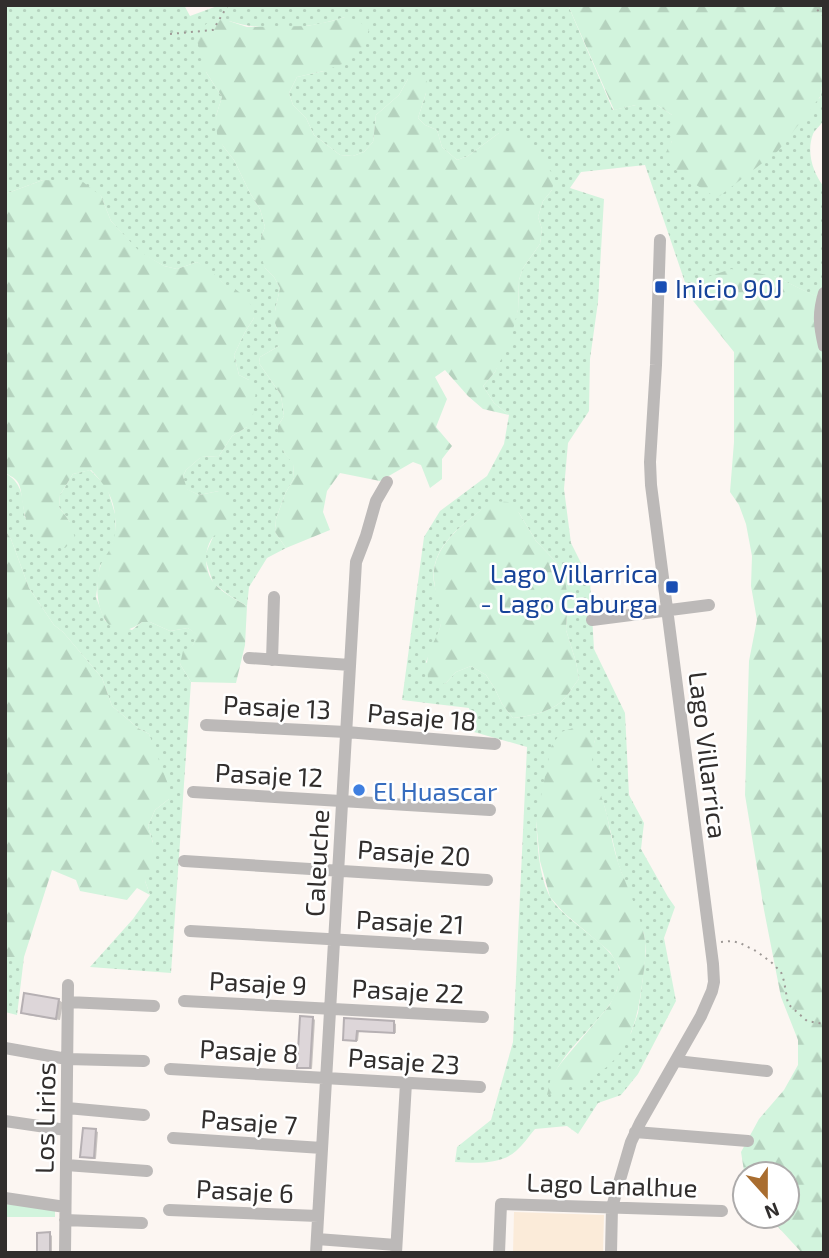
<svg xmlns="http://www.w3.org/2000/svg" width="829" height="1258" viewBox="0 0 829 1258" font-family="'Exo 2',sans-serif">
<style>
.education{fill:#fbebd9}
.grass{fill:url(#grass-dots);fill-rule:evenodd}
.forest{fill:url(#forest-firs)}
.green{fill:#d2f4dd}
.shadow{fill:#0003}
.building{fill:#ddd6d9;stroke:#b6b0b3;stroke-width:2}
.lines{fill:none;stroke-linecap:round;stroke-linejoin:round}
.path{stroke:#9e9996;stroke-width:2;stroke-dasharray:2 5;stroke-linecap:butt}
.street{stroke:#bcb9b8;stroke-width:12}
.transit-dot{fill:#1a4fb4;stroke:#fff;stroke-width:2.5}
.shop-dot{fill:#3f7fe0;stroke:#fff;stroke-width:2.5}
.labels{text-anchor:middle;dominant-baseline:central;stroke-width:5;stroke-linejoin:round;paint-order:stroke}
.transit-label{font-size:26px;fill:#164399;stroke:#fff;text-anchor:start}
.street-label{font-size:26px;fill:#312e2d;stroke:#fff}
.shop-label{font-size:26px;fill:#366cbe;stroke:#fff;text-anchor:start}
</style>
<defs>
<pattern id="grass-dots" width="8" height="8" patternUnits="userSpaceOnUse" patternTransform="scale(1.75)"><rect width="8" height="8" fill="#d2f4dd"/><path d="M2 2h.1M6 6h.1" fill="none" stroke="#b5d2be" stroke-width="1.8" stroke-linecap="round"/></pattern>
<pattern id="forest-firs" width="22" height="20" patternUnits="userSpaceOnUse" patternTransform="scale(1.75)"><rect width="22" height="20" fill="#d2f4dd"/><path d="M5 1l3.5 6h-7zM16 11l3.5 6h-7z" fill="#b5d2be"/></pattern>
</defs>
<rect width="100%" height="100%" fill="#fcf6f2"/>
<!-- education -->
<path class="education" d="M514,1212L604,1215L603,1253H513Z"/>
<!-- grass -->
<path class="grass" d="M5,5H184L190,16L220,5H568L613,110L636,105H657L672,115V141L668,152L820,98L824,75C824,84 826,113 823,120C822,125 815,129 813,134C806,152 813,173 824,187V289L817,297L774,276L701,279L690,297L645,165L581,172L570,188L604,199L598,302L590,359L589,411L568,443L564,489L571,543L590,581L594,649L625,713L629,795L644,823L641,849L668,897L675,907L664,938L676,1001L638,1074L621,1095L598,1103L578,1134L567,1126L535,1129C529,1136 523,1145 516,1151C501,1165 475,1163 455,1162L457,1147L491,1120L513,1042L527,747L474,732L469,708L402,700L424,537L440,511L487,476L504,444L509,415L494,403L483,386L495,372L518,310L519,280L523,268L540,244L542,229L538,217L543,201L552,190L499,133L468,156L457,160L442,147L437,130L425,125L418,118L426,93L408,79L399,95L376,115L373,142L364,152L353,156L340,155L314,135L306,118L293,105L289,93L297,77L324,71L345,17C310,29 264,32 229,21L206,72L222,97L216,116L223,146L234,160L250,193L260,209L265,227L261,237L265,268L274,277L280,288L275,311V323L279,334V346L260,357L259,363L281,395L284,416L278,426L284,452L293,463L294,478L285,494L276,519L275,532L286,548L267,558L249,587L247,606L230,596L213,583L206,561V553L213,537L219,491L199,495L186,489L183,476L186,470L201,457L219,456L232,436L247,427L249,380L239,375L234,355L245,332L254,318C237,298 220,277 197,262L177,269L164,266L139,252L111,221L101,196L43,180L5,194ZM492,502L519,513L536,541L559,565L565,580L568,597L566,630L576,662L579,679C573,686 568,696 561,702C548,713 529,716 513,718L502,704L495,689L486,675L471,666L456,672L445,684L426,662C432,646 442,631 442,615C442,604 436,593 434,583C429,545 466,522 492,502ZM596,736L591,754L592,772L605,808L618,863L644,934L646,951L641,993L638,1013L631,1033L548,1094C552,1065 578,1042 597,1020C605,1011 614,1001 617,989C619,984 621,972 619,968C613,944 561,920 549,895C538,872 538,845 536,821Z
M90,470L107,487L115,514V537L111,549L100,566L96,597L105,621L132,630L142,622H150L170,631L188,628L198,635L193,645L180,664L191,682L171,973L90,967L133,919L150,895L145,881L153,843L148,826L155,810L169,799L149,734L138,728L112,706L102,678L63,632L54,625L29,588L11,539L5,530V473C24,484 22,499 25,518L70,522L59,507L60,495L73,474Z
M5,957H24L17,1015L5,1012Z"/>
<!-- forest -->
<path class="forest" d="M568,5H824V75L820,97L778,151L717,198L685,178L663,158L672,141V115L657,105H636L614,110Z
M345,17L357,20L369,29L364,46L345,63L324,71L297,77L289,93L293,105L306,118L314,135L340,155L353,156L364,152L373,142L376,115L399,95L408,79L419,74L427,81L426,93L418,118L425,125L437,130L442,147L457,160L468,156L499,133L515,134L528,142L555,177L552,190L543,201L538,217L542,229L540,244L523,268L519,280L518,310L510,341L495,372L483,386L494,403L509,415L483,409L468,396L445,370L435,377L447,399L436,427L452,446L442,459V479L430,488L421,465L413,462L380,481L340,473L327,491L323,512L330,530L286,548L275,532L276,519L285,494L294,478L293,464L284,452L278,435V426L284,416L281,395L259,363L260,357L279,346V334L275,323V311L280,288L274,277L265,268L261,256V237L265,227L260,209L250,193L234,160L223,146L217,134L216,116L222,97L206,72L196,37L198,31L212,19L229,21L247,27L307,26L332,21Z
M43,180L83,182L101,196L111,221L139,251L164,266L177,269L197,262L209,269L228,288H234L249,300L254,318L245,332L234,355L239,375L249,380L256,390L253,415L247,427L232,436L219,456L201,457L186,470L183,476L187,489L199,495L219,491C233,500 234,506 233,523C228,527 219,531 214,536C203,548 204,571 214,583C222,593 237,600 247,606L245,645L236,683L191,682L180,664L183,651L193,645L197,635L188,628L170,631L150,622H142C104,651 91,597 100,568C101,561 107,555 110,549C115,539 116,528 115,517C114,496 104,484 91,470L73,474L60,495L59,507L70,522L75,538L65,548C31,547 27,529 22,500C21,492 21,484 15,479C13,477 7,474 5,473V194Z
M731,269L774,276L824,300V1253H802L768,1216H787V1174H745V1177L741,1152L759,1119L784,1090L798,1065V1040L781,997L764,910L745,795L749,661L757,620L751,586L752,556L746,524L739,505L730,492L734,442V352L690,297L701,279Z
M492,501L508,502L519,513L536,541L559,565L565,580L568,597L566,630L576,662L579,679C573,686 568,696 561,702C548,713 529,716 513,718L502,704L495,689L486,675L471,666L456,672L445,684L428,679C428,674 426,668 427,663C427,649 439,637 441,623C442,608 435,595 434,580C431,544 467,522 492,501Z
M5,530L11,539L29,588L54,625L63,632L102,678L112,706L138,728L149,734L169,787V799L155,810L148,826L153,843L156,862L145,881L150,895L137,888L127,900L80,891L76,880L52,870L24,957H5Z
M579,726L596,736C587,769 596,777 605,808C610,826 612,846 619,865C627,888 639,911 644,935C647,950 645,963 643,977C639,1009 634,1042 609,1065C592,1081 568,1087 547,1095L551,1077L561,1063L609,1006L617,990L620,968L610,952L564,913L550,897L540,861L536,821L551,747L561,732Z"/>
<!-- green -->
<path class="green" d="M5,1204L55,1209V1217H5Z"/>
<!-- shadow -->
<path class="shadow" d="M59,1000L63,1003L60,1020L27,1015L23,1012Z
M313,1018L315,1020L312,1069L301,1068L299,1067Z
M346,1020L394,1023L396,1024V1033L359,1032L358,1041H347L345,1039Z
M96,1131L98,1132L96,1159L85,1158L82,1156Z
M50,1234L52,1236V1252H41L39,1251Z"/>
<!-- building -->
<path class="building" d="M24,993L59,999L56,1019L21,1013Z
M300,1016L313,1017L310,1068H297Z
M344,1018L394,1021V1033L357,1031L356,1041L343,1040Z
M83,1128L96,1129L94,1158L80,1157Z
M50,1232V1252H37V1233Z"/>
<g class="lines">
<!-- path -->
<path class="path" d="M812,5L824,16
M170,34L213,30L228,5
M721,942L732,941L740,943L756,951L771,962L781,972L784,981L788,1004L807,1021L824,1024"/>
<!-- street -->
<path class="street" d="M824,293C818,313 819,325 824,346
M592,620L709,605
M249,658L350,665
M272,660L274,597
M206,725L346,732L495,744
M193,792L490,810
M184,861L487,880
M190,931L483,948
M184,1001L483,1017
M68,1002L154,1006
M5,1048L67,1059L144,1061
M676,1061L767,1071
M170,1069L480,1087
M67,1108L144,1115
M5,1121L66,1130
M635,1132L748,1141
M173,1138L322,1148
M66,1165L147,1171
M5,1198L65,1207
M169,1210L318,1216
M65,1220L142,1223
M317,1239L396,1245
M65,1253L68,985
M316,1253L356,562L366,536L376,501L387,482
M396,1253L406,1083
M499,1253L501,1204L722,1211
M611,1253L612,1207L631,1142L640,1123L701,1016L712,991L714,982L713,964L651,485L650,462L656,365L660,240"/>
</g>
<!-- markers -->
<g class="transit-dot">
<rect x="654" y="280" width="14" height="14" rx="3.5"/>
<rect x="665" y="580" width="14" height="14" rx="3.5"/>
</g>
<circle class="shop-dot" cx="359" cy="790" r="7"/>
<g class="labels">
<!-- transit labels -->
<g class="transit-label">
<text x="675" y="287">Inicio 90J</text>
<text x="658" y="572" text-anchor="end">Lago Villarrica<tspan x="658" dy="30">- Lago Caburga</tspan></text>
</g>
<!-- street labels -->
<g class="street-label">
<text transform="translate(277 706) rotate(3)">Pasaje 13</text>
<text transform="translate(422 716) rotate(5)">Pasaje 18</text>
<text transform="translate(709 755) rotate(83)">Lago Villarrica</text>
<text transform="translate(269 774) rotate(3)">Pasaje 12</text>
<text transform="translate(414 852) rotate(4)">Pasaje 20</text>
<text transform="translate(316 863) rotate(-87)">Caleuche</text>
<text transform="translate(410 921) rotate(3)">Pasaje 21</text>
<text transform="translate(258 982) rotate(3)">Pasaje 9</text>
<text transform="translate(408 990) rotate(3)">Pasaje 22</text>
<text transform="translate(249 1050) rotate(3)">Pasaje 8</text>
<text transform="translate(404 1060) rotate(4)">Pasaje 23</text>
<text transform="translate(44 1118) rotate(-89)">Los Lirios</text>
<text transform="translate(249 1121) rotate(4)">Pasaje 7</text>
<text transform="translate(612 1184) rotate(2)">Lago Lanalhue</text>
<text transform="translate(245 1190) rotate(3)">Pasaje 6</text>
</g>
<!-- shop labels -->
<g class="shop-label">
<text x="373" y="790">El Huascar</text>
</g>
</g>
<!-- border -->
<rect width="829" height="1258" fill="none" stroke="#312e2d" stroke-width="14"/>
<!-- north arrow -->
<g transform="translate(766 1195) rotate(159)"><circle r="33" fill="#ffffff" stroke="#adabab" stroke-width="2"/>
<path d="M0-5L12 26L0 18L-12 26Z" fill="#a96d2f"/>
<text y="-10" font-size="19" font-weight="bold" text-anchor="middle" fill="#312e2d">N</text>
</g>
</svg>
